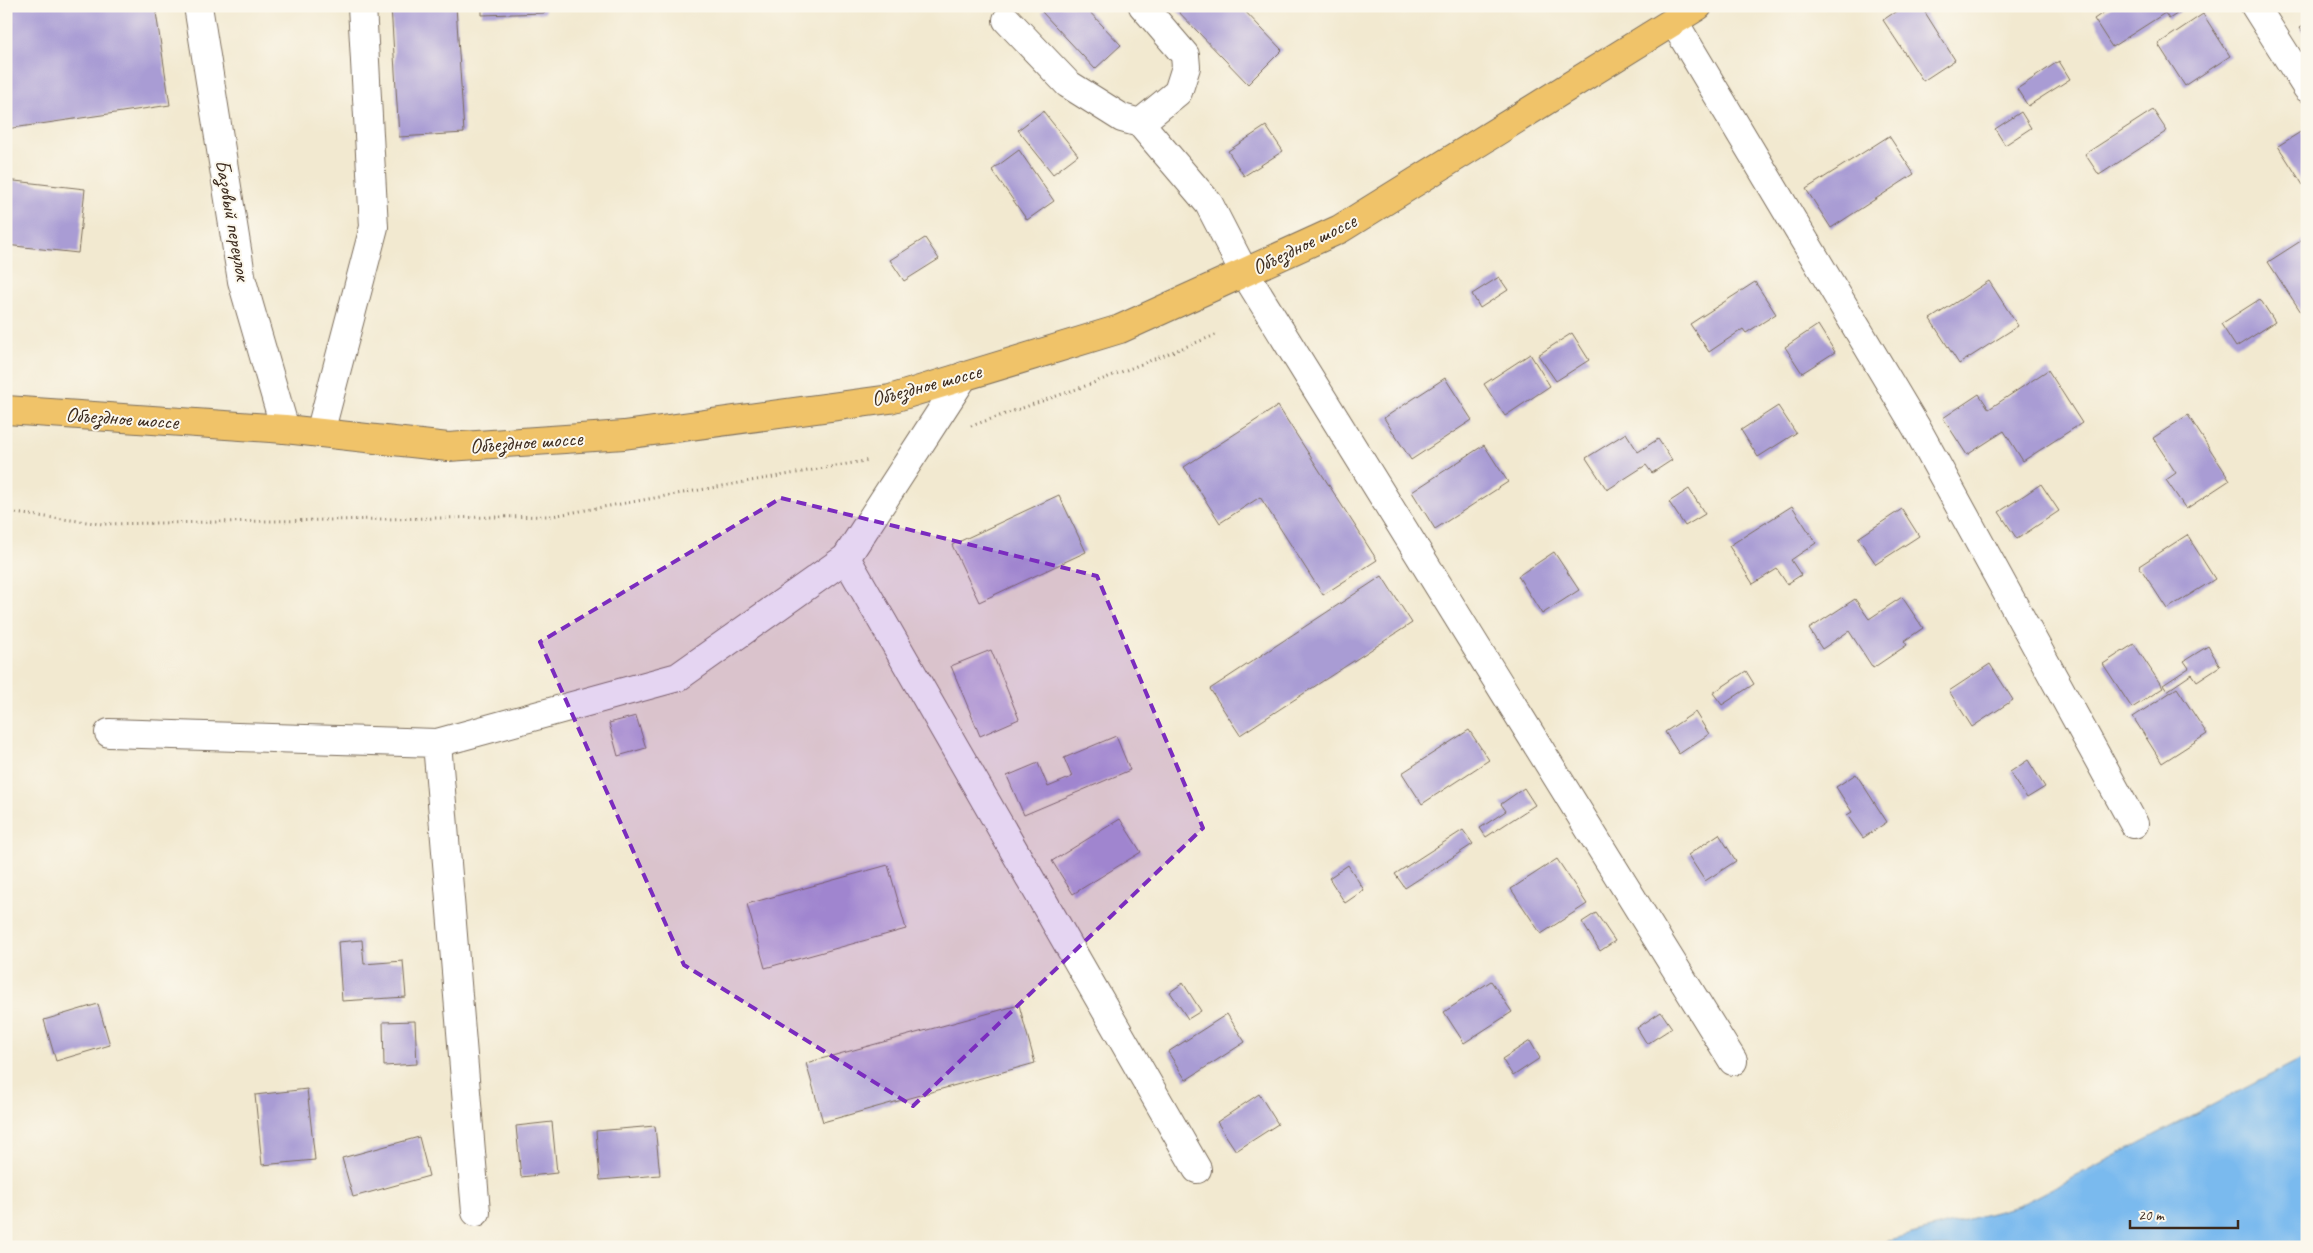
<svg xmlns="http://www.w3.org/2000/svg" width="2313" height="1253" viewBox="0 0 2313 1253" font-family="Caveat,sans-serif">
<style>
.water{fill:#7abaee;stroke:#5a7286}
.building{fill:#a99cd4}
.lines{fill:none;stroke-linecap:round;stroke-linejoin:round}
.minor-casing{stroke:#7b6d5c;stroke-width:30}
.major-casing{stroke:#7b6d5c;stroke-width:30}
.path{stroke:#7b6d5c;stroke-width:3;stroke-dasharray:1 4;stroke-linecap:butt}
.minor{stroke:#fff;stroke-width:28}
.major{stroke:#f0c369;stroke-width:28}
.marked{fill:#7b2cbf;fill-opacity:0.2;stroke:#7b2cbf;stroke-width:4;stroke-dasharray:10 6;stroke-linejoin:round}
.labels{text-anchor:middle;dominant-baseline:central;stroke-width:4;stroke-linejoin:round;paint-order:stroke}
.street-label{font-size:21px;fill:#3b2a1e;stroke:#fbf7ec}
</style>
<rect width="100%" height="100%" fill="#fbf7ec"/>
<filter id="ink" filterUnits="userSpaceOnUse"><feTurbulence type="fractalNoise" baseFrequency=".02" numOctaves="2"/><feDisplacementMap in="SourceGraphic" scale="10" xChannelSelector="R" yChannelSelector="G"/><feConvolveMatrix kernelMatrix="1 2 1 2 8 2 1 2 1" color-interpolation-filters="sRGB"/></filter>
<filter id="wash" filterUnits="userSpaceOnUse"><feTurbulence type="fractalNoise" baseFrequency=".0096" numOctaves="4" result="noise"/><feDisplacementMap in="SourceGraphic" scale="20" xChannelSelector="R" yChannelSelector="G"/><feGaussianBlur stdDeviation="1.12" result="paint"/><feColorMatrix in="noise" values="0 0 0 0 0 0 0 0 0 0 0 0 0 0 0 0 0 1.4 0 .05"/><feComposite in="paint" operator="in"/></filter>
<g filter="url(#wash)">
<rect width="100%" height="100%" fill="#f2e9d0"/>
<!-- water -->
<path class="water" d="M2307,1056V1247H1862L2018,1206Z"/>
<g id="blocks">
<!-- building -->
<path class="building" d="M6,6H155L170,105L6,129Z
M391,6H456L464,133L399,137Z
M482,6H545V13L482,15Z
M1048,6H1084L1121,45L1095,69L1042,12Z
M1173,6H1240L1282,50L1248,84Z
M1904,6H1921L1955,60L1923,81L1883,20Z
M2113,6H2189L2169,19L2165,13L2112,47L2094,19Z
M2203,14L2230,56L2185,86L2158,44Z
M2307,24V38L2300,28Z
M2059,61L2070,79L2028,106L2017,89Z
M2153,110L2167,131L2099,175L2085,154Z
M1043,111L1078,155L1053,174L1018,130Z
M2021,112L2031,128L2005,145L1995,129Z
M1266,126L1283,151L1244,176L1228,151Z
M2302,131L2307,139V182L2303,185L2278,146Z
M1889,136L1914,174L1831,228L1806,189Z
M1019,150L1054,201L1027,220L992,170Z
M6,180L85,189L78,253L6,245Z
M2307,237V312L2303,315L2268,262Z
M925,238L939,259L904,281L890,260Z
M1499,277L1508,290L1480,308L1472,294Z
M1989,281L2018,326L1959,364L1930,319Z
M1755,282L1776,314L1746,333L1743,329L1709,352L1690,324Z
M2260,299L2275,322L2236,347L2221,324Z
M1818,325L1835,352L1802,373L1785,347Z
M1572,333L1589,360L1556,381L1538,355Z
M1530,354L1550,386L1505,416L1484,384Z
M2048,370L2082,423L2023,461L2004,431L1967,455L1943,418L1979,394L1989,409Z
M1445,378L1472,420L1411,460L1384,418Z
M1278,406L1377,560L1323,595L1260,497L1220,523L1184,467Z
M1778,406L1796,433L1758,457L1741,430Z
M2188,415L2230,480L2186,509L2166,480L2176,473L2153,438Z
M1626,433L1638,452L1658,439L1672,460L1652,473L1646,465L1607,490L1586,458Z
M1484,445L1508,482L1435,529L1412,492Z
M2041,484L2059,511L2017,539L1999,512Z
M1689,489L1705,514L1685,526L1669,502Z
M1059,495L1086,552L979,602L952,545Z
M1792,506L1816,543L1791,560L1801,575L1787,584L1777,569L1753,584L1729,546Z
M1902,509L1919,536L1876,564L1858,538Z
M2187,535L2215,579L2167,609L2139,566Z
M1554,552L1579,590L1542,614L1518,576Z
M1382,576L1412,623L1240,735L1210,689Z
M1902,597L1923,628L1904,641L1907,645L1873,668L1849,631L1822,649L1809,629L1855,599L1869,619Z
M2134,644L2163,688L2132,708L2103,664Z
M2208,646L2220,666L2197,681L2192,674L2167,691L2163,685L2189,668L2184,661Z
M991,650L1019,719L980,736L951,666Z
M1990,664L2013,700L1972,727L1949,691Z
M1746,671L1754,684L1722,705L1713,693Z
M2177,688L2207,734L2162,763L2133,717Z
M1695,712L1709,734L1679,754L1665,732Z
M636,716L646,748L618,756L609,723Z
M1469,730L1489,760L1422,804L1402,773Z
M1116,736L1130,770L1024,815L1007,776L1038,763L1048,787L1072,777L1064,758Z
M2028,760L2045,787L2027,798L2010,772Z
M1856,774L1887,822L1863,838L1847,815L1852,812L1836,787Z
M1524,788L1535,805L1486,837L1480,828L1506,811L1501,804Z
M1120,819L1141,852L1073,894L1052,861Z
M1463,830L1473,844L1405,888L1395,874Z
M1719,834L1736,861L1705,881L1688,855Z
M1557,859L1587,904L1541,934L1511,889Z
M888,865L906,929L765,968L747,904Z
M1348,865L1364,890L1345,903L1329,878Z
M1596,913L1615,941L1600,951L1582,922Z
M362,940L364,964L403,961L406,997L342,1001L338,942Z
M1491,981L1512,1012L1464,1043L1444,1012Z
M1183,983L1201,1011L1188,1019L1170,992Z
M98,1004L110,1045L56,1061L44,1020Z
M1019,1005L1035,1063L823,1122L806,1063Z
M1661,1012L1672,1028L1647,1044L1637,1028Z
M1227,1014L1245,1042L1186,1080L1168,1052Z
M415,1021L417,1064L384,1066L383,1022Z
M1530,1041L1540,1058L1513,1076L1502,1059Z
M307,1089L315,1160L262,1165L255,1095Z
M1259,1094L1278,1124L1236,1151L1217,1122Z
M552,1122L557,1173L521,1177L516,1126Z
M655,1126L660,1175L600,1180L596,1131Z
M419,1137L429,1176L353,1197L342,1158Z"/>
</g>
</g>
<g filter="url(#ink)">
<use href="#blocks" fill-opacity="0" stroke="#7b6d5c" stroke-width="1"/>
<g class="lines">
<!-- minor casing -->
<g class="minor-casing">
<path id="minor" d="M198,6L242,281L285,429
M2255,6L2307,88
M1007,20L1068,84L1122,118L1140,123L1178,92L1186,67L1185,55L1143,6
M1674,22L1916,427L2134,824
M1140,123L1209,204L1244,272L1733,1061
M964,376L846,558L1197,1169
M320,433L374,227L362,6
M109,733L437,743
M476,1212L437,743L678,677L846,558"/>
</g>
<!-- major casing -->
<g class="major-casing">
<path id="major" d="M6,410L285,429L448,447L624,435L890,399L1120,329L1340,229L1698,6"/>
</g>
<!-- path -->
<path class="path" d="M971,426L1088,385L1218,334
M6,512L103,524L552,516L870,460"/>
<!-- minor -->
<use href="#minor" class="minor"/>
<!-- major -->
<use href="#major" class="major"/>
</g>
</g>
<!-- marked area -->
<path class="marked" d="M781,498L1097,576L1203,828L913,1106L684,965L540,642Z"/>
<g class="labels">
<!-- street labels -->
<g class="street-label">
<text transform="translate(233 220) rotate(80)">Базовый переулок</text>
<text transform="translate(1304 244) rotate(-26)">Объездное шоссе</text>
<text transform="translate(926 385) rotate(-15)">Объездное шоссе</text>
<text transform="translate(122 418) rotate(4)">Объездное шоссе</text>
<text transform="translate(526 442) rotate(-4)">Объездное шоссе</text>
</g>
</g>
<!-- margin -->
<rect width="2313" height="1253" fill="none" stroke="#fbf7ec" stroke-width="25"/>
<!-- scale -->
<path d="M2130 1220v8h108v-8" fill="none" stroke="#3b2a1e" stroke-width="2.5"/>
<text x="2138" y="1220" font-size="15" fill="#3b2a1e" stroke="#fbf7ec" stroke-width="4" paint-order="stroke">20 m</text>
</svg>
